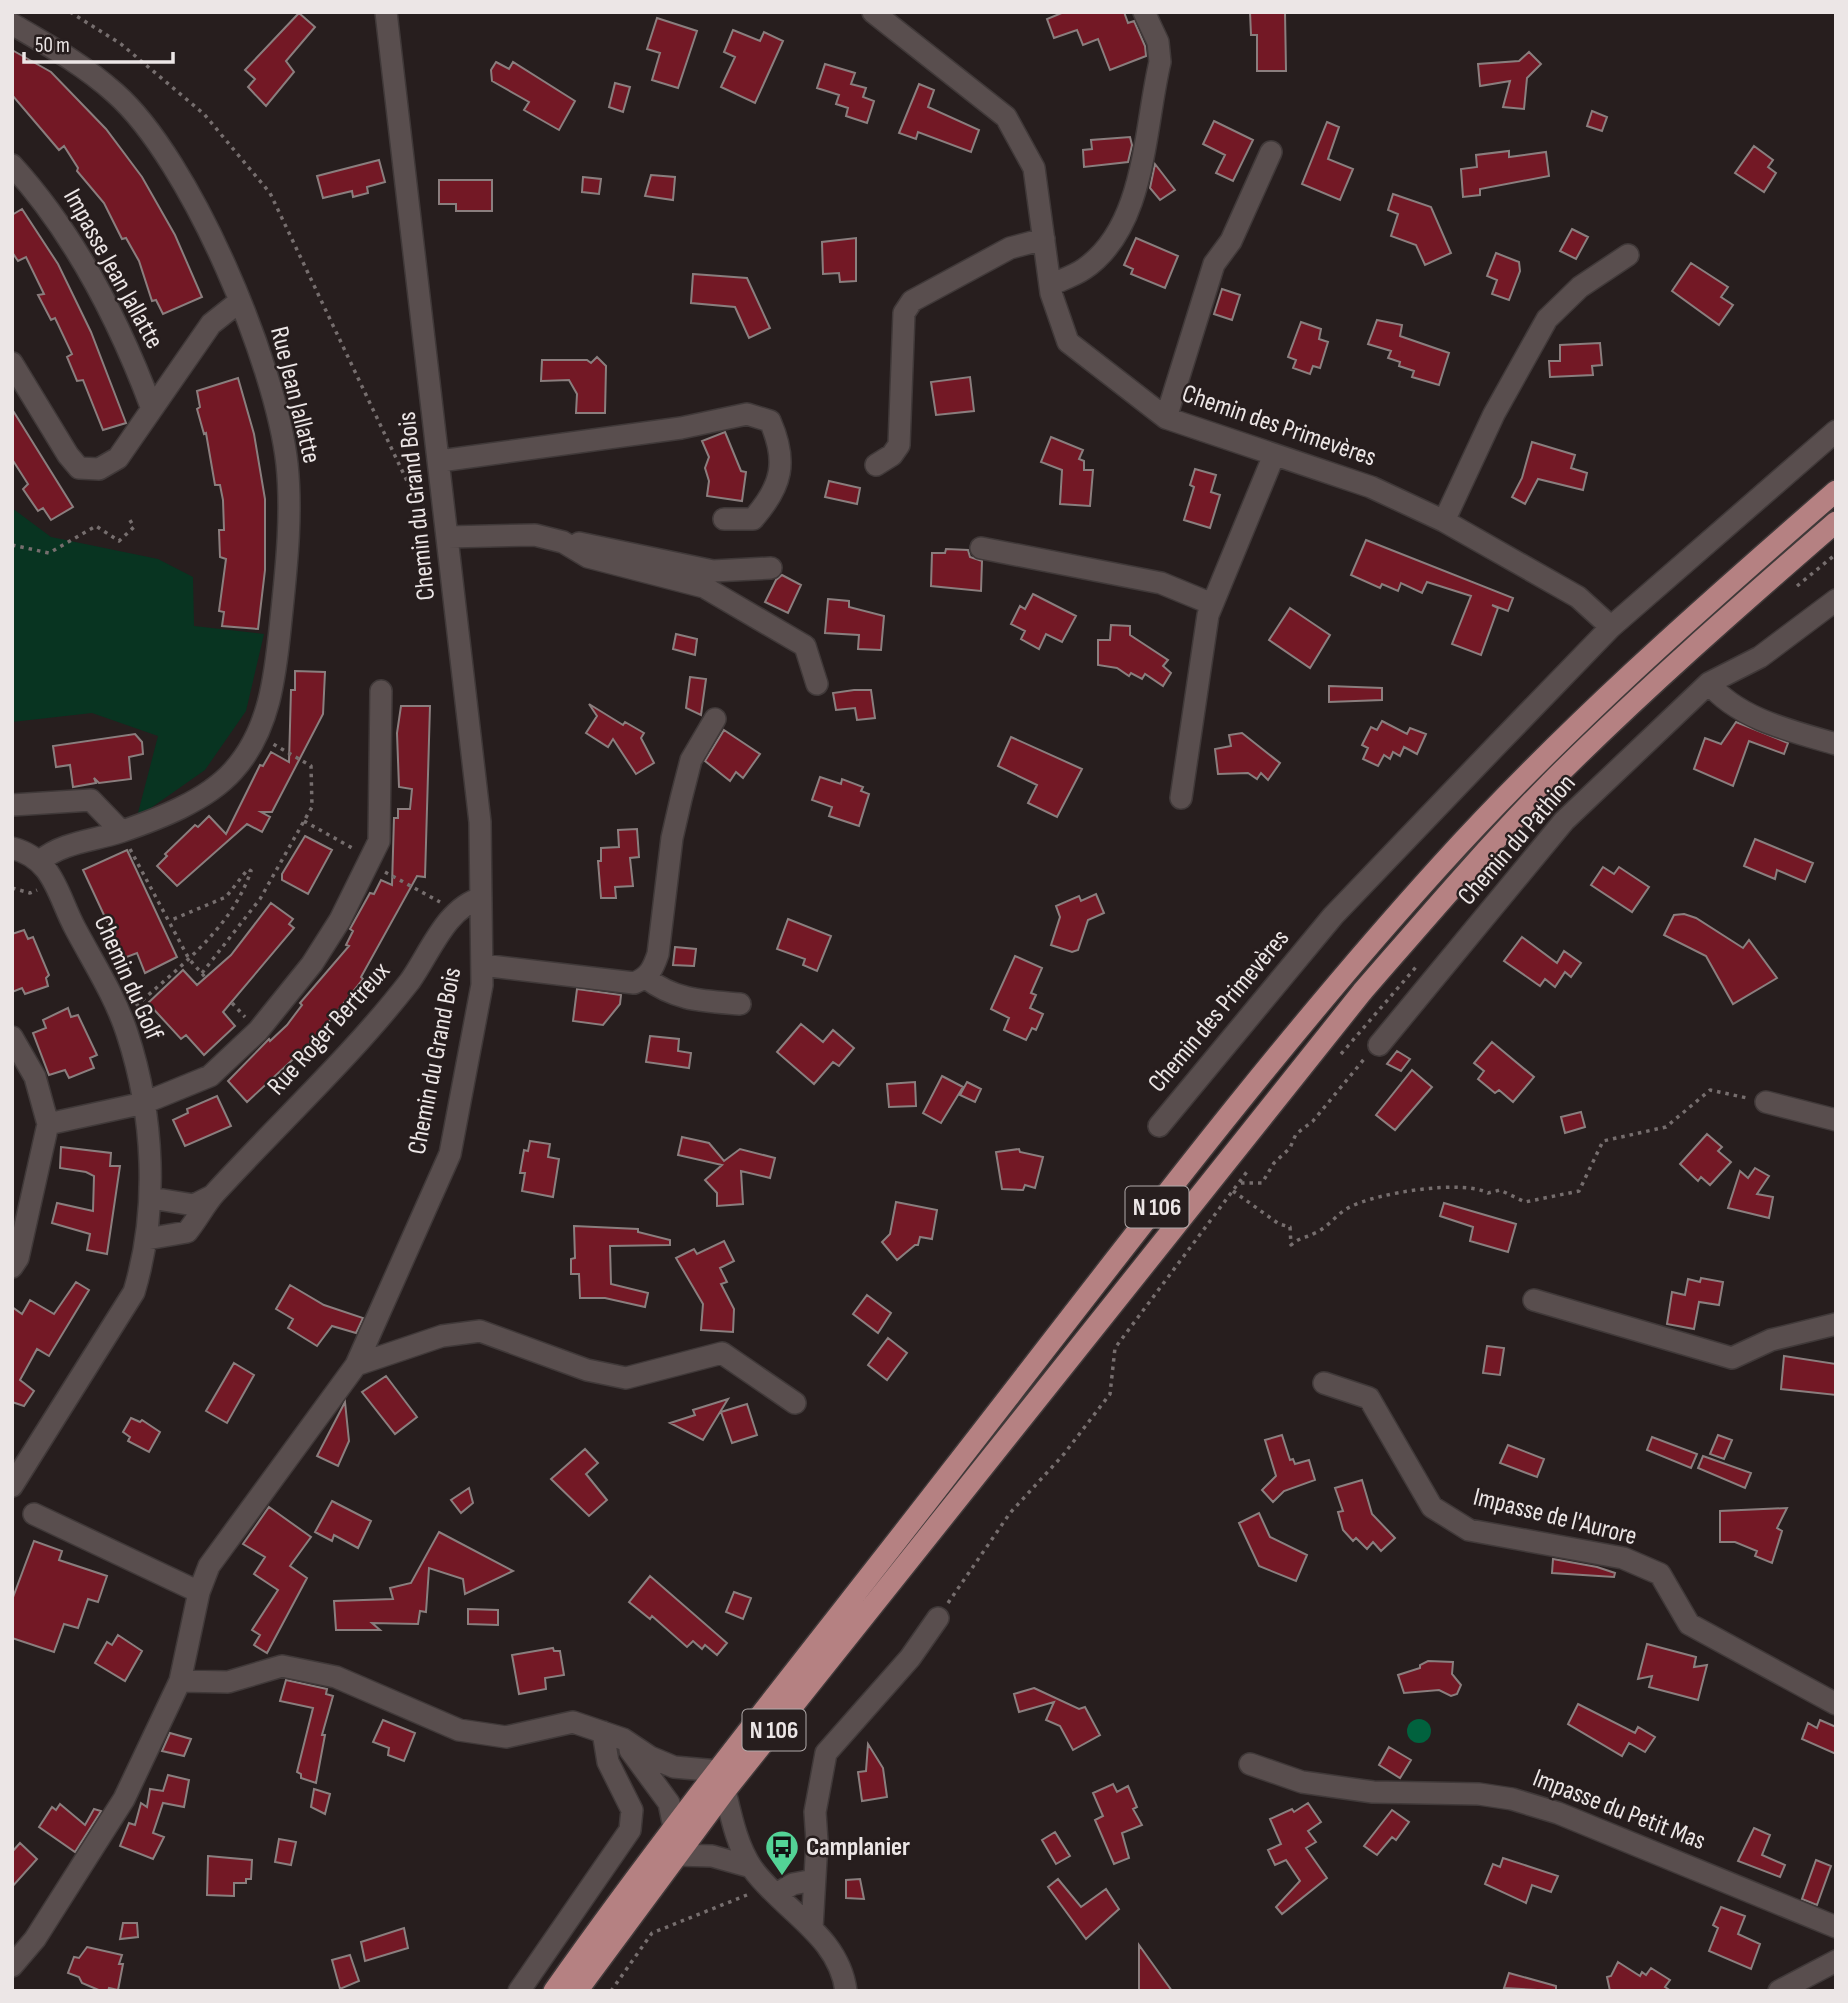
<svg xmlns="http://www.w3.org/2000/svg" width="1848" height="2003" viewBox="0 0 1848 2003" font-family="'Sofia Sans Condensed',sans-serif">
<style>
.green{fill:#083421}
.water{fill:#01623e}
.building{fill:#731825;stroke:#8a7e7e;stroke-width:2}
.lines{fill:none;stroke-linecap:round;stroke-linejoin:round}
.minor-casing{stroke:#403939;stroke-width:24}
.major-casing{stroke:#403939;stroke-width:24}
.path{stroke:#766e6e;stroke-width:3.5;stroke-dasharray:3.5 5;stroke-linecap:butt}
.minor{stroke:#594e4e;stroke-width:21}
.major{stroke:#b58182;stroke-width:21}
.labels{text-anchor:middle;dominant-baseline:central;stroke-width:5;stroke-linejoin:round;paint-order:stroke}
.shield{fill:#271e1e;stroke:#b1aaaa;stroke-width:2}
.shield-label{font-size:24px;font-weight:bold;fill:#ece6e6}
.street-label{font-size:26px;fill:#ece6e6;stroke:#271e1e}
.poi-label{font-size:26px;font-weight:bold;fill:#ece6e6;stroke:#271e1e;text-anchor:start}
</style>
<rect width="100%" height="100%" fill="#271e1e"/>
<!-- green -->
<path class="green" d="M12,508L51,537L158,559L193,577L194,626L264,634L246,711L205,770L148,810L138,813L158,736L92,713L12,722Z"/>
<!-- water -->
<path class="water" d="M1407 1731a12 12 0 1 1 24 0a12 12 0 1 1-24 0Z"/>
<!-- building -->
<path class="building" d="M1064,12H1124L1128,23L1134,21L1145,46L1146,56L1110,70L1098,39L1083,45L1077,30L1054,38L1047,19Z
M1250,12H1285L1286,71H1257V35H1251Z
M299,13L315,27L286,61L294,72L266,106L248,87L255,79L245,70Z
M657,18L697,31L678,88L652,80L660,53L647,49Z
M733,30L760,41L764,32L783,41L755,103L721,87L735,57L724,52Z
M12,50L51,72L106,129L142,177L175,235L202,297L163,314L156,300L152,301L139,261L126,238L122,239L104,203L77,171L78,168L64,146L59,150L12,95Z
M1529,52L1541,64L1527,78L1524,109L1503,107L1510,81L1480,86L1478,64L1519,61Z
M496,62L509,69L513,62L575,101L559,130L524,110L529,102L492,81L491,70Z
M825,64L855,73L851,84L866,88L863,97L874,101L867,123L846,116L848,108L836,104L839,95L817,88Z
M615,83L630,87L623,112L609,107Z
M919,84L934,90L928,107L979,130L971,152L918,132L916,139L899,133Z
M1592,111L1607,117L1602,131L1587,126Z
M1214,121L1253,140L1233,181L1216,173L1225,155L1203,144Z
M1327,122L1339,127L1328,159L1353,169L1340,200L1302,184Z
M1130,137L1132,145L1128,162L1084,167L1083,150L1092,149L1091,140Z
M1754,146L1773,160L1768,167L1776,173L1764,192L1735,173Z
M1509,151V157L1546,152L1549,176L1480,189V195L1463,197L1461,169L1477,167L1476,155Z
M379,160L385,182L367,187L368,193L353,197L352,191L323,198L317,176Z
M1155,164L1175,190L1160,200L1150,188Z
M651,175L675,177L673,200L645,196Z
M583,177L601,179L599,194L582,192Z
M439,180H492V211H456V204H439Z
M1393,194L1431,207L1451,253L1425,265L1416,245L1391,236L1398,214L1388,210Z
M22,209L58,264L91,332L126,423L103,430L83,380L77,381L67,357L72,354L55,318L51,320L38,295L44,294L26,257L18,261L12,252V215Z
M1572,229L1588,237L1576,259L1560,251Z
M856,238V281L840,282L839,273L823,274L822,242Z
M1136,238L1178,256L1165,288L1131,274L1133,269L1124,265Z
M1496,253L1519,262L1520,271L1509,300L1492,294L1497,280L1487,276Z
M1691,263L1728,287L1721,297L1733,305L1719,325L1672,291Z
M693,274L747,278L770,328L749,338L735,307L691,303Z
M1222,289L1240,295L1232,320L1214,314Z
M1377,320L1402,325L1400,336L1449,353L1439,385L1412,377L1414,371L1399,366L1400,362L1388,358L1391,351L1368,344Z
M1301,322L1321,329L1319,339L1328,342L1320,368L1313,366L1310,374L1293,368L1296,360L1288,357Z
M1600,343L1602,365L1592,366L1593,375L1550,377L1549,361H1560V345Z
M597,357L606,366L605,413H576L577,394L569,380L541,381L542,360H587L591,363Z
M970,377L974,411L936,415L931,382Z
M238,378L254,434L265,499V570L258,629L222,626L224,612L219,611L226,559L220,557L219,530H224L223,500L220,485H215L206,433L204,434L197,409L200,407L197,391Z
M12,409L73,507L51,520L43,508L38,511L23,489L28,484L12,459Z
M725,432L741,471L746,472L742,501L707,496L709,481L705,468L709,457L702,441Z
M1051,437L1083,450L1079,459L1084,461V470H1093L1090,506L1060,504L1062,470L1041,462Z
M1532,442L1575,455L1571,468L1587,473L1583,490L1538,479L1525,504L1512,497L1522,478Z
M1195,469L1216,475L1211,492L1220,495L1210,528L1184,520L1194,487L1190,485Z
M829,481L860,488L857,504L825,497Z
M1366,540L1513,598L1508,611L1492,605L1498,608L1481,655L1452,644L1471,596L1427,582L1422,593L1401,583L1398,591L1382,584L1380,588L1351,575Z
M946,549L968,550L970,557L982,561L981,591L931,586L932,553H945Z
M782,575L801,585L788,613L765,602L776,580Z
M1033,594L1076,616L1062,642L1046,634L1039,649L1021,639L1025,631L1011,624L1020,606L1025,609Z
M828,599L849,601V607L884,616L881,650L858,649L859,635L825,633Z
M1290,608L1330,635L1310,668L1269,640Z
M1111,625L1130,626V635L1168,660L1163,666L1171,673L1163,686L1145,674L1142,679L1131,673L1129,676L1117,668L1098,665V640H1110Z
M676,634L697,639L695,655L673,649Z
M295,671L325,672L323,714L272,812H261L270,817L262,832L247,824L177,886L157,866L167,856L165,854L195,825L198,827L209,816L226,834L260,765L263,766L271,752L289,762L291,690H295Z
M690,677L706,679L701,715L686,708Z
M1329,686L1382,688V700L1329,702Z
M854,690H871L875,718L857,720L855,708L836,710L833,693Z
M589,704L623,725L625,722L644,733L641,738L654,763L636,774L613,739L608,747L586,733L597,716Z
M401,706H430L425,877L417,876L361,977L363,979L316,1038L247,1102L228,1081L269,1039L270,1041L287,1025L302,1005L300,1003L349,946L346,945L353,931L350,929L370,893L374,894L381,880L392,885L394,818H398V809H410L412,789L399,787L397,733Z
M1382,721L1407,734L1410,728L1426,734L1417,754L1404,747L1400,756L1393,752L1390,759L1384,755L1378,766L1363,759L1368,748L1362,745L1371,727L1377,730Z
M1736,722L1788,743L1784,754L1749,741L1733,786L1694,769L1705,738L1721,744Z
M724,730L760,754L743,778L736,772L730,781L705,761Z
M1242,733L1280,763L1268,780L1261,773L1257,779L1248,773L1218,774L1215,749L1231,746L1229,735Z
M135,734L142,742L143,754L129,757L131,779L99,783L94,778L96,783L73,787L70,765L56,767L53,746Z
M1011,737L1082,769L1057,817L1028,803L1037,785L998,766Z
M820,777L841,784L842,779L863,787L861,791L869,794L859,826L829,816L832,807L812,800Z
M637,829L639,857L630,858L633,886L615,887L616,898H601L598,861H601V848L619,847L618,830Z
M305,836L332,850L308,894L282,880V874Z
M1755,839L1813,863L1805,882L1777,870L1775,879L1744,866Z
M127,850L177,957L145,973L137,953L124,958L83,870Z
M1603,867L1614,874L1619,867L1649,887L1632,912L1591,885Z
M1096,894L1104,913L1088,920L1078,950L1072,952L1051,945L1060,917L1056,906L1079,896L1081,901Z
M271,903L293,919L289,924L294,928L223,1012L235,1026L204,1055L186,1035L181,1039L148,1003L183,970L197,985L231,955Z
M1684,914L1696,918L1743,948L1749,940L1777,978L1733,1004L1706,956L1664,935L1674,915Z
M788,919L831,936L817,971L803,965L805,959L777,949Z
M24,930L28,939L33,937L49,975L46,978L48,986L25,994L22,988L12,992V934Z
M1522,937L1557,963L1564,951L1581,963L1571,977L1565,972L1555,987L1545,979L1540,986L1504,961Z
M675,947L696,949L694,966L673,965Z
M1015,956L1042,968L1031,993L1036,995L1030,1008L1043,1014L1036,1030L1032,1028L1026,1040L1004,1030L1009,1018L991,1009Z
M577,989L621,995L620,1004L603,1025L573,1021Z
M68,1008L71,1017L78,1015L97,1055L90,1058L94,1068L69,1078L65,1070L49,1075L33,1033L46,1028L43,1020Z
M801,1024L823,1042L833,1030L854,1048L839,1066L833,1062L814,1084L777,1052Z
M650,1036L679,1039L678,1051L691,1053L689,1068L646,1062Z
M1492,1042L1534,1077L1513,1102L1499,1090L1495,1093L1478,1079L1484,1071L1474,1063Z
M1397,1051L1410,1059L1401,1071L1387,1064Z
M1412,1070L1432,1087L1395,1130L1376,1115Z
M942,1076L963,1087L941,1123L923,1113Z
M915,1082L916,1106L889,1107L887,1084Z
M967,1082L981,1089L975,1102L960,1095Z
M217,1096L231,1126L185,1146L173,1120L188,1113L187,1109Z
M1581,1112L1585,1127L1565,1133L1561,1117Z
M1707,1134L1722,1147L1718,1151L1731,1162L1710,1185L1701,1177L1698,1181L1680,1164Z
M682,1137L709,1143L724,1161L740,1149L775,1158L770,1178L741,1171L743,1204L717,1206V1193L705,1180L722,1165L678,1155Z
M530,1141L550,1144L548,1157L559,1159L553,1197L522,1191L525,1173H520L524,1150L528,1151Z
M61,1147L111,1153L110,1166H120L107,1254L87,1250L90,1234L52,1223L57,1203L93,1211L94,1176L86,1172L60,1168Z
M1019,1149L1020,1152L1043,1157L1035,1188L1025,1185L1023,1190L1002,1189L996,1152Z
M1755,1168L1769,1176L1757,1194L1773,1197L1769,1218L1728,1208L1740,1171L1748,1178Z
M896,1202L937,1210L932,1239L920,1237L918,1245H915L897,1260L882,1242L890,1234Z
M1444,1203L1516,1224L1508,1252L1470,1241L1473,1227L1440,1216Z
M574,1226L638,1229V1232L670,1240V1245L610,1246L611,1284L648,1293L645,1307L605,1298H580L579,1274H571V1259L575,1258Z
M724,1241L734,1261L720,1268L727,1282L721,1284L734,1309L733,1332L701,1330L703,1304L676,1258L694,1249L697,1254Z
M1701,1278L1723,1282L1719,1305L1699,1302L1694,1329L1667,1324L1672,1292L1685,1295L1688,1279L1700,1282Z
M76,1282L89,1290L49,1356L37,1349L20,1380L34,1391L24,1406L12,1402V1307L22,1314L30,1300L54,1314Z
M290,1285L324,1305L363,1318L356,1333L332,1326L317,1346L288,1328L293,1319L276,1309Z
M867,1295L891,1313L878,1333L853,1314Z
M888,1338L907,1353L887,1380L868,1365Z
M1487,1346L1504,1348L1500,1375L1483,1373Z
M1784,1356L1836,1364V1395L1781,1389Z
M234,1363L254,1375L227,1423L206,1411Z
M386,1376L417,1417L395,1434L362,1392Z
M728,1399L703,1440L670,1423L695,1415L693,1410Z
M345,1402L349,1441L338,1466L317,1456Z
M747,1404L757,1435L732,1443L721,1412Z
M131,1418L140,1422L142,1420L160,1432L149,1452L128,1441L130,1437L123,1432Z
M1282,1435L1290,1460L1293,1459L1295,1464L1309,1460L1315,1480L1284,1491L1273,1502L1262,1490L1276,1476L1265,1440Z
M1718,1435L1732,1440L1724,1459L1710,1454Z
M1652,1437L1697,1454L1691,1468L1647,1450Z
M1508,1445L1544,1459L1537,1477L1500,1463Z
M585,1449L598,1463L586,1474L607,1500L589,1516L551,1479Z
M1703,1456L1751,1473L1745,1488L1698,1468Z
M1362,1480L1372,1514L1395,1538L1381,1551L1373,1542L1367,1549L1356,1538L1353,1541L1343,1530L1338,1512L1343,1511L1335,1488Z
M469,1488L473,1503L461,1513L451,1500Z
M332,1501L371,1521L358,1548L334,1535L332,1541L315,1532Z
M269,1507L311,1537L290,1566L307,1578L267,1653L254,1645L260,1635L252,1630L278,1590L254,1574L265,1557L243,1544Z
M1787,1508L1777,1528L1782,1531L1772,1563L1755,1556L1757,1551L1735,1542H1720V1511Z
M1259,1513L1270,1537L1307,1555L1296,1581L1259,1566L1239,1523Z
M439,1532L513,1571L465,1594L463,1579L429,1568L426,1612L420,1611L418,1624L372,1623L380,1630H336L334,1601L393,1599L390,1588L411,1583Z
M34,1541L62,1551L59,1560L107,1576L98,1602L88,1599L78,1628L64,1624L54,1652L12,1638V1600Z
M1553,1559L1597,1567L1615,1573L1614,1577L1552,1573Z
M650,1576L727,1643L717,1655L705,1645L702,1649L693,1641L687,1647L652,1616L650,1619L629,1602Z
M734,1592L751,1598L743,1619L726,1612Z
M468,1609L498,1610V1625L468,1624Z
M118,1635L142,1651L125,1681L95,1663L107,1642L112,1645Z
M1647,1644L1696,1657L1694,1667L1707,1665L1698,1700L1649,1687L1652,1676L1638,1679Z
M553,1648L554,1651H560L564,1675L545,1678L546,1689L519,1694L512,1655Z
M1428,1661L1453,1662L1452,1674L1461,1685L1457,1694L1451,1696L1439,1690L1404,1693L1398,1675L1420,1668V1665Z
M286,1680L327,1689L326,1694L333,1696L322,1735H325L316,1783L301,1778V1774L297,1772L313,1708L280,1701Z
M1034,1688L1079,1709L1085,1707L1100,1735L1073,1750L1060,1726L1046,1720L1054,1702L1019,1712L1014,1694Z
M1578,1704L1635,1733L1638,1727L1655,1737L1645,1752L1629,1743L1622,1756L1568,1724Z
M383,1720L415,1733L404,1761L388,1755L389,1748L373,1742Z
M1820,1720L1836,1727V1754L1802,1739L1808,1723L1817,1728Z
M170,1733L191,1739L184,1756L162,1751Z
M868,1744L883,1768L887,1797L862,1801L858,1772L866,1771Z
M1389,1747L1411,1760L1400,1778L1379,1765Z
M168,1775L189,1780L184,1807L163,1803L153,1833L164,1837L153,1859L120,1846L129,1823L135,1825L141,1803L147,1807L150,1789L163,1791Z
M1113,1784L1117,1792L1128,1786L1137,1807L1133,1809L1142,1825L1122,1833L1129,1858L1114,1864L1095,1820L1103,1816L1093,1793Z
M314,1789L330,1794L325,1814L311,1807Z
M1308,1803L1321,1822L1308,1831L1316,1842L1306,1848L1327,1878L1282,1914L1276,1907L1300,1881L1286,1860L1275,1865L1268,1850L1281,1844L1270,1819L1292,1809L1294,1812Z
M60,1804L85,1825L94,1809L101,1811L75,1852L39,1827L52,1807L56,1810Z
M1392,1810L1409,1822L1396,1840L1392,1837L1377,1855L1364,1846Z
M1754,1828L1770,1835L1762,1855L1785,1865L1780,1877L1738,1861Z
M1055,1832L1070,1856L1056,1864L1042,1840Z
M279,1839L296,1842L291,1865L275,1862Z
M20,1843L37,1859L12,1887V1852Z
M208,1856L252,1860L251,1879H246V1883H234V1896L207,1895Z
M1503,1858L1558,1876L1551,1892L1532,1885L1526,1903L1485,1884L1493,1864L1500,1867Z
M1816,1860L1831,1866L1817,1905L1802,1899Z
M860,1879L864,1899L846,1898V1880Z
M1058,1879L1081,1907L1106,1889L1119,1909L1086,1939L1048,1887Z
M1721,1907L1745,1916L1738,1934L1760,1944L1751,1969L1709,1951L1718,1928L1713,1925Z
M123,1923H137L138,1937L120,1939Z
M404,1928L408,1948L365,1961L361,1942Z
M1139,1945L1172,1991H1139Z
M87,1947L122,1955L119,1964H123L118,1990L109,1988L108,1991H101L82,1983L79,1977L68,1973L74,1957L79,1958Z
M350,1955L359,1981L340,1989L332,1960Z
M1618,1962L1640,1976L1642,1972L1646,1975L1651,1968L1670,1980L1665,1987L1671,1991H1610L1607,1977L1611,1976Z
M1509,1973L1556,1986V1991L1504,1988Z"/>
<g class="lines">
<!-- minor casing -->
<g class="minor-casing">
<path id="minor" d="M873,12L1006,117L1034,168L1051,293L1068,342L1166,418L1371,487L1444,521L1578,597L1611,627
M12,24C48,45 84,65 115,93C191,160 276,364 287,464C292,512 287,562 282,610C276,666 273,727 233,771C206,801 158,819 120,832C93,841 63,842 40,861
M12,165C74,233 120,323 152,409
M1050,285C1061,280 1074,276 1084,269C1146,227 1144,129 1160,62L1158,42L1144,12
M12,363L68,455L79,468L99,469L118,458L211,324L240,301
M1166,418L1214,264L1231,241L1271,152
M440,461L681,428L747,414L770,421C788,462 782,486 753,519H724
M876,465L892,455L899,445L904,313L912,301L1010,248L1044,239
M1444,521L1494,414L1547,319L1580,287L1628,255
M448,537L535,535L563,542L588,557L704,587L805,646L817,684
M579,543L713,571L771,568
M981,548L1161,583L1212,604
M1709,683C1737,719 1795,732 1836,744
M1181,798L1208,615L1274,455
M12,805L91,800L121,831
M12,848C54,859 57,894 75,928C93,962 115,996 127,1033C154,1115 159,1209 134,1292L12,1486
M482,965L634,983C649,977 653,969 658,954L672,838L681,799L691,760L715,719
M646,978C676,1001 704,1001 740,1004
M12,1037L35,1077L48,1124
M1379,1045L1564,821L1709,683L1760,657L1836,600
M1766,1102L1836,1120
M1159,1126L1333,916L1493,749L1611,627L1836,431
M151,1198L194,1205L212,1196
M147,1239L187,1232C197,1220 205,1204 215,1193C280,1122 351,1057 410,981C430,953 446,908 481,898
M12,1267L18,1258L48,1124L144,1103L210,1076L258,1031L312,964L340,920L379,841L381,691
M1534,1300L1732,1358L1771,1340L1836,1324
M356,1365L442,1336L480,1331L587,1370L626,1378L722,1353L795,1403
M1324,1383L1369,1398L1432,1507L1469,1530L1623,1558L1660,1574L1689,1624L1836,1704
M34,1514L199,1592
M180,1681L228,1682L282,1666L336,1677L459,1730L506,1737L573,1722L623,1739L650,1757L674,1767L718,1771
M630,1750L669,1803L674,1827
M1250,1764L1302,1782L1373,1792L1479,1794L1512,1799L1558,1813L1836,1927
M725,1791C731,1816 737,1846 752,1868C782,1910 839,1935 846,1991
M676,1855L712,1856L751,1867
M776,1894L793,1884L814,1880
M812,1928L817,1842L815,1812L826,1753L910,1658L938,1618
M12,1966L35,1939L124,1799L180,1681L199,1592L209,1566L356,1365L450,1154L482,985L480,822L386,12
M519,1991L630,1830L632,1810L608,1762L603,1732
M1779,1991L1836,1961"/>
</g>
<!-- major casing -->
<g class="major-casing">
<path id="major" d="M554,1991C680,1812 819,1642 952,1470C1111,1266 1266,1058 1439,867C1562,731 1698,611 1836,491
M577,1991L725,1791L1362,992C1423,922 1484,850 1550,783C1641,692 1738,607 1836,522"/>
</g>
<!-- path -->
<path class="path" d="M70,12L121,44L204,114L270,193L417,502L423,505
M12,545L49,553L96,526L119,541L134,527L128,517
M1797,586L1836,554
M304,821L354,849
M130,849L189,959L205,977
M385,872L440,902
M12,888L30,893L37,890
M202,973L260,899L304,821L312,807L311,766L273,744
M232,1003L245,1017
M136,1006C180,966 231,929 251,871L248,869L226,897L169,921
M1341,1054L1416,967
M1241,1183H1262L1274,1163L1290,1148L1296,1134L1313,1121L1365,1058
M1233,1191L1279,1224L1290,1227L1291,1245C1300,1237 1306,1238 1315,1233C1329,1227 1337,1213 1350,1207C1376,1193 1463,1179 1488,1193L1500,1190L1525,1202L1579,1191L1603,1141L1666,1127L1710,1090L1747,1098
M948,1603L1010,1513L1064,1454L1110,1394L1115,1348L1249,1169
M611,1991L652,1933L747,1895"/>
<!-- minor -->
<use href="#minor" class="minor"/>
<!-- major -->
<use href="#major" class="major"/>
</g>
<!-- icons -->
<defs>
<g id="bus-pin" transform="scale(1.75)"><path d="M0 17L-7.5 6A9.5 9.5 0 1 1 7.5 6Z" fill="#53d396" stroke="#271e1e"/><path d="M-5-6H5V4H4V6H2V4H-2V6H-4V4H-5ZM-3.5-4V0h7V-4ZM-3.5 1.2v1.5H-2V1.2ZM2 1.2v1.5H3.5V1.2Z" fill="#111"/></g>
</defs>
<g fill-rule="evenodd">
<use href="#bus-pin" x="782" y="1847"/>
</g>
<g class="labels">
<!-- shield labels -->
<g class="shield">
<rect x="1125.5" y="1186.5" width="63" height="41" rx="5"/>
<rect x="742.5" y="1709.5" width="63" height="41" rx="5"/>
</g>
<g class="shield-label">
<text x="1157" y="1207">N 106</text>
<text x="774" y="1730">N 106</text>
</g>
<!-- street labels -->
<g class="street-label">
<text transform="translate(113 269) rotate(61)">Impasse Jean Jallatte</text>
<text transform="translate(295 395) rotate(76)">Rue Jean Jallatte</text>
<text transform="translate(1279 426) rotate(19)">Chemin des Primevères</text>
<text transform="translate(417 506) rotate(-96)">Chemin du Grand Bois</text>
<text transform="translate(1517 840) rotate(-49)">Chemin du Pathion</text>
<text transform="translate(128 978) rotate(66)">Chemin du Golf</text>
<text transform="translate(1219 1011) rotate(-50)">Chemin des Primevères</text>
<text transform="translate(329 1029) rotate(-48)">Rue Roger Bertreux</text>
<text transform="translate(435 1061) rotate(-79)">Chemin du Grand Bois</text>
<text transform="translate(1555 1517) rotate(14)">Impasse de l'Aurore</text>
<text transform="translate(1619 1810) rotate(21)">Impasse du Petit Mas</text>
</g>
<!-- poi labels -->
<g class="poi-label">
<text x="806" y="1847">Camplanier</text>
</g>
</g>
<!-- border -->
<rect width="1848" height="2003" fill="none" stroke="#ece6e6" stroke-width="28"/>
<!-- scale -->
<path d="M24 52v10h149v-10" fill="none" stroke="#ece6e6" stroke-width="3.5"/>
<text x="35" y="52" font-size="21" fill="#ece6e6" stroke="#271e1e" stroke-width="5" paint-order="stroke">50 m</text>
</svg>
